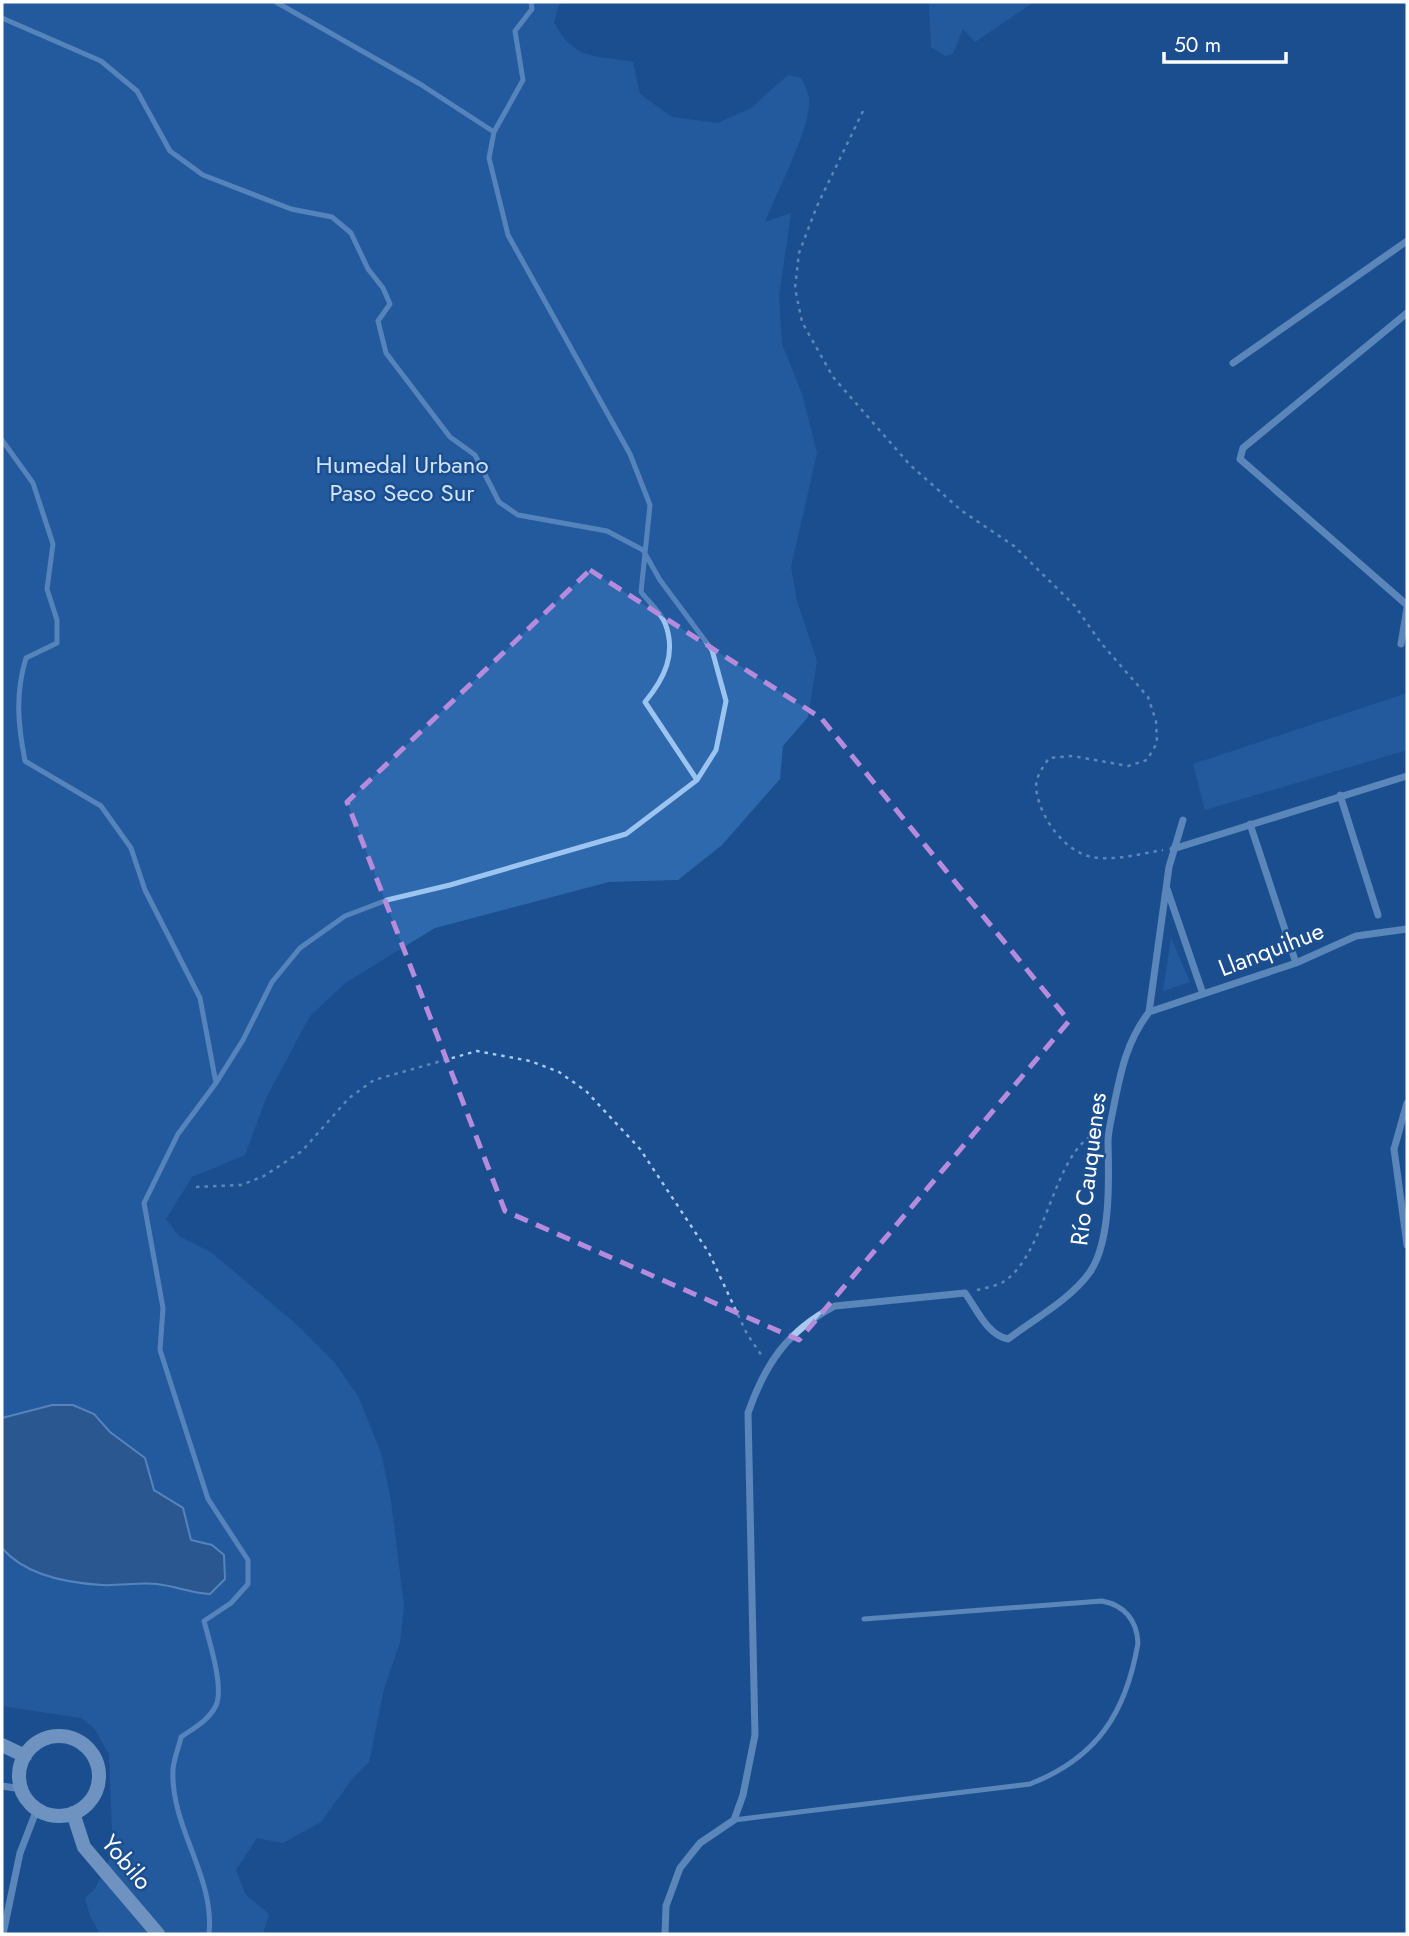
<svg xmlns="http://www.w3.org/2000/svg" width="1409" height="1936" viewBox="0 0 1409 1936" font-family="Jost,sans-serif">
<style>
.green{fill:#2e69ad}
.water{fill:#3c6290;stroke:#9cc4f0;stroke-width:2}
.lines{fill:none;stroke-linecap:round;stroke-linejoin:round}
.stream{stroke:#9cc4f0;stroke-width:5}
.path{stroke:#a9c9ee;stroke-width:2.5;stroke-dasharray:3.5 5;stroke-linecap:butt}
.service{stroke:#a9c9ee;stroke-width:5}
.minor{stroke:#a9c9ee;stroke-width:7}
.secondary{stroke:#d6e6fa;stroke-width:14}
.marked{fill:none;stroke:#b68bdc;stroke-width:5;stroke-dasharray:14 9;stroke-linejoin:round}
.labels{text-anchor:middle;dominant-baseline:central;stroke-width:5;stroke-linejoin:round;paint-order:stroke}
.park-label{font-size:24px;fill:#cfe3fa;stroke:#1b4f8f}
.street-label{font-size:24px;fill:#fff;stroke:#1b4f8f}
</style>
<rect width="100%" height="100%" fill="#1b4f8f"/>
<!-- green -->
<path class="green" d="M2,2H565L559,5L554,22C574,61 595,55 633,62L640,94L672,117L718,123L751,108L788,75L801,78C804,84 808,92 809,98C812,126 776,193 765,222L791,213L779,296L782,344L802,394L817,453L791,567L797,601L817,661L808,717L783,746L780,779L722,845L678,880L609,882L435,928L345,983L310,1016L266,1098L245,1155L192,1177L166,1219L179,1236L212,1253L296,1324L334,1362L358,1396L381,1453L391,1501L404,1606L400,1642L384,1689L369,1762L352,1779L321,1822L283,1843L257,1838L236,1870L245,1894L269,1914L263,1934H100L90,1916L85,1898L95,1889L113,1852L109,1754L94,1728L81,1718L2,1706Z
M929,2H1034L975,42L963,29L953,54L945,56L931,47Z
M1407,693V750L1205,810L1193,764Z
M1171,938L1190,982L1163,991Z"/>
<!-- water -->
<path class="water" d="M52,1405H73L94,1414L110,1432L145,1458L154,1490L183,1508L191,1540L212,1545L224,1555L225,1579L210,1594C191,1593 175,1586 157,1584C139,1582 120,1586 102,1585C67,1583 25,1575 2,1548V1418Z"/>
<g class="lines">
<!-- stream -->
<path class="stream" d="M276,2L420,84L494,132
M531,2L532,9L515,31L523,80L494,132L489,158L508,235L630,454L650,505L641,592C648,601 661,613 665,623C677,654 664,679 645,702L697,780
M2,18L101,61L137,91L170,151L203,175L291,209L332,217L351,233L368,269L383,288L390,304L378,321L386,353L450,437L475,455L499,502L518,515L607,531L643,550L660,580L712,650L726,701L716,750L697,780L626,834L450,885L387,900L345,916L300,948L272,982L243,1040L216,1083L178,1134L144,1203L163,1308L160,1350L208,1499L248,1560V1584L231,1603L204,1621C209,1640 223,1684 217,1703C211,1719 194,1728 181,1737C179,1747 174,1758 173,1769C170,1827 215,1876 209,1934
M2,440L33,483L53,544L47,589L57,620V643L26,658C15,694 18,725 25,761L101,806L131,848L145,890L200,998L216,1083"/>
<!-- path -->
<path class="path" d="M863,111L817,206L799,253L795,288L802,322L833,377L910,465L962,511L1014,546L1075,606L1101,643L1148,697L1156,721L1157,743L1147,760L1128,766L1073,756L1049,758C1043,767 1036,776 1036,787C1038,815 1064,852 1092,857C1115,861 1139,854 1163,850
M196,1187L241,1185L264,1176L302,1151L349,1098L374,1080L477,1051L530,1061L559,1072L586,1091L640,1149L709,1253L747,1334L762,1356
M977,1290C985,1288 996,1286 1003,1282C1047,1255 1053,1150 1097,1133"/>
<!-- service -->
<path class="service" d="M734,1820L1030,1784C1097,1758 1126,1713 1138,1643C1137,1620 1124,1605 1102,1601L864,1619"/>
<!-- minor -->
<path class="minor" d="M1407,313L1243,448L1240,459L1407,605
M1233,363L1407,241
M1401,644L1407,608
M1340,795L1378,915
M1250,824L1296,963
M1173,849L1407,776
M1167,889L1203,994
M1149,1012L1296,963L1356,936L1407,929
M1149,1012L1169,867L1183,820
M1407,1103L1394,1149L1407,1245
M2,1786L22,1789
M3,1934L20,1853L37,1809
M665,1934L666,1906L680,1868L700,1843L734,1820L743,1795L755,1735L748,1413C765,1364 787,1331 835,1306L965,1293C977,1309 987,1335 1008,1339C1034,1319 1070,1300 1090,1272C1111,1241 1109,1179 1108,1142C1108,1130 1112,1117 1114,1105C1121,1070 1127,1041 1149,1012"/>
<!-- secondary -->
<path class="secondary" d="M19 1776a40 40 0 1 1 80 0a40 40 0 1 1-80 0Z
M2,1745L25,1756
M73,1813L84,1847L158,1934"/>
</g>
<!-- marked area -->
<path d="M0 0H1409V1936H0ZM590,570L821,718L1069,1021L799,1340L505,1211L347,802Z" fill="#1b4f8f" fill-opacity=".55" fill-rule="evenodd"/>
<path class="marked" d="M590,570L821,718L1069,1021L799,1340L505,1211L347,802Z"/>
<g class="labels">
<!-- park labels -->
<g class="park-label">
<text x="402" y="464">Humedal Urbano<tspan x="402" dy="28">Paso Seco Sur</tspan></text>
</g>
<!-- street labels -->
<g class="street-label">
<text transform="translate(1271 949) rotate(-21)">Llanquihue</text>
<text transform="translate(1088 1169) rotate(-83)">Río Cauquenes</text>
<text transform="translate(127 1862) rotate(50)">Yobilo</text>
</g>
</g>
<!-- border -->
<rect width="1409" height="1936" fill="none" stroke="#ffffff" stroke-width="7"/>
<!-- scale -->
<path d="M1164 52v10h122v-10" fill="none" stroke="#ffffff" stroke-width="3.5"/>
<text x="1174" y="52" font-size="21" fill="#ffffff" stroke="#1b4f8f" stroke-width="5" paint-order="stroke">50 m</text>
</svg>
